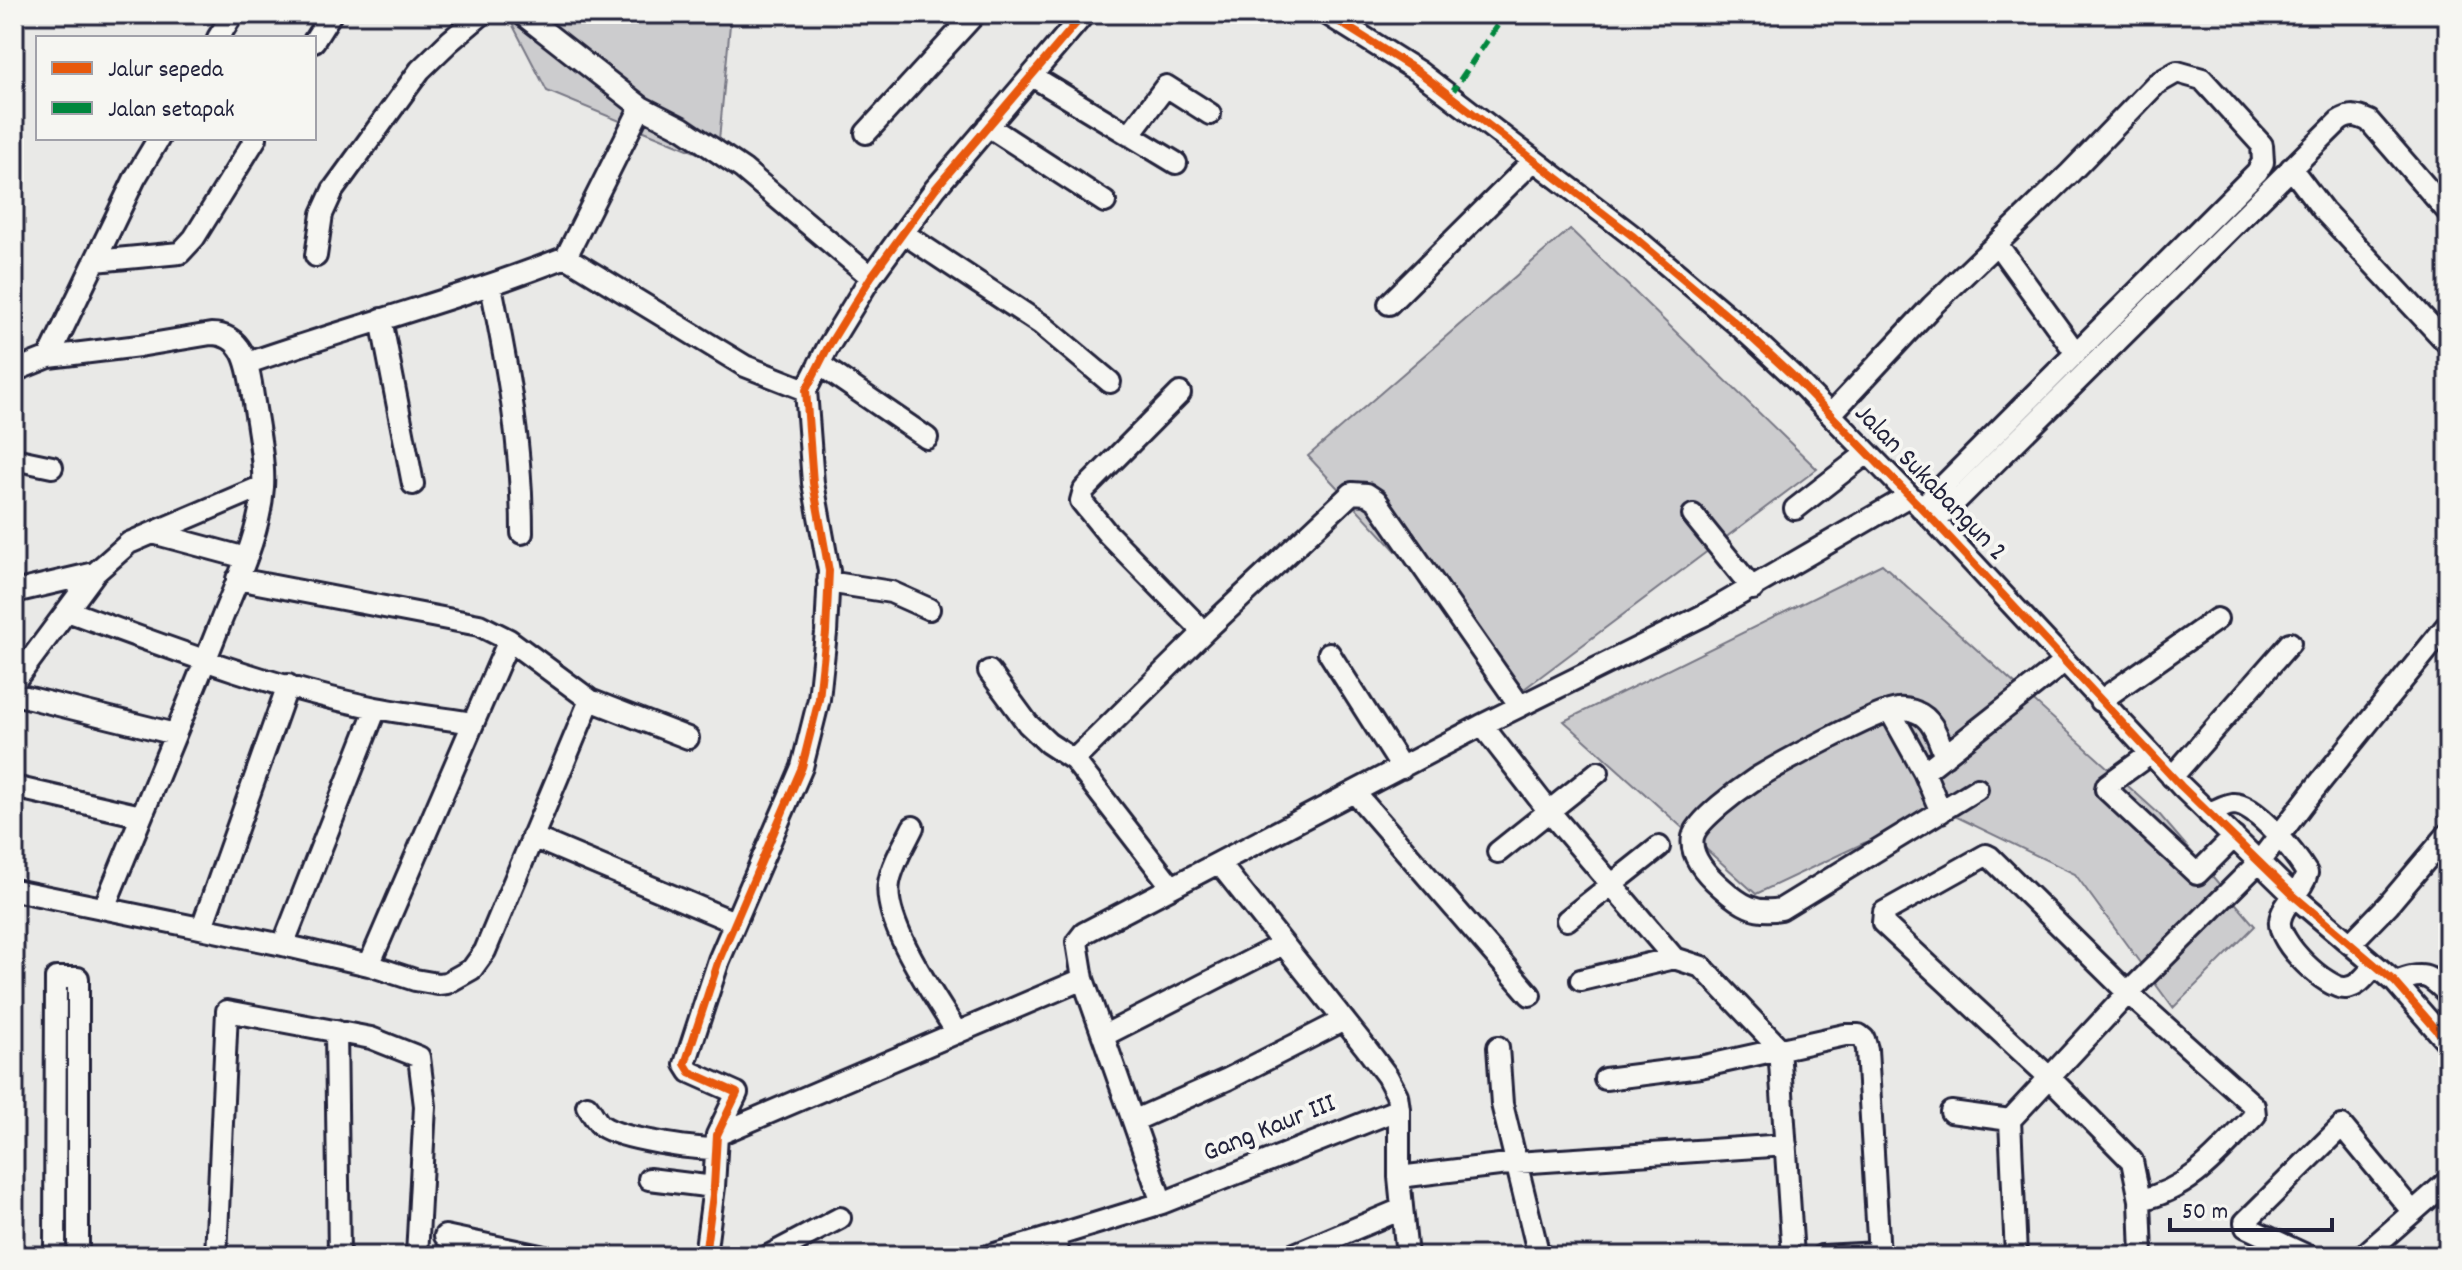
<svg xmlns="http://www.w3.org/2000/svg" width="2462" height="1270" viewBox="0 0 2462 1270" font-family="Dekko,sans-serif">
<style>
.green{fill:#ccccce;stroke:#777784;stroke-width:2}
.lines{fill:none;stroke-linecap:round;stroke-linejoin:round}
.stream{stroke:#71717f;stroke-width:6}
.minor-casing{stroke:#22223b;stroke-width:26}
.minor{stroke:#f6f6f2;stroke-width:20}
.quiet{stroke:#00873e;stroke-width:6;stroke-dasharray:12 6;stroke-linecap:butt}
.cycleway-casing{stroke:#f6f6f2;stroke-width:13}
.cycleway{stroke:#e8590c;stroke-width:8}
.labels{text-anchor:middle;dominant-baseline:central;stroke-width:8;stroke-linejoin:round;paint-order:stroke}
.street-label{font-size:28px;fill:#22223b;stroke:#f6f6f2}
</style>
<rect width="100%" height="100%" fill="#e9e9e7"/>
<filter id="ink" filterUnits="userSpaceOnUse"><feTurbulence type="fractalNoise" baseFrequency=".0125" numOctaves="2"/><feDisplacementMap in="SourceGraphic" scale="16" xChannelSelector="R" yChannelSelector="G"/><feConvolveMatrix kernelMatrix="1 2 1 2 8 2 1 2 1" color-interpolation-filters="sRGB"/></filter>
<g filter="url(#ink)">
<!-- green -->
<path class="green" d="M507,14H731L717,161L547,91Z
M1570,229L1817,469L1524,689L1308,456Z
M1882,564L2159,814L2255,926L2173,1008L2075,874L1951,814L1864,843L1756,894L1564,721Z"/>
<g class="lines">
<!-- stream -->
<path class="stream" d="M2447,14L2448,15"/>
<!-- minor casing -->
<g class="minor-casing">
<path id="minor" d="M522,14L641,107L682,128L743,169L871,277
M1327,14L1419,72L1634,237L1738,325L1792,375L1935,522L2181,786L2294,896L2395,982L2448,1043
M218,38L233,14
M314,41L331,14
M1032,76L1176,163
M988,126L1105,202
M866,133L975,14
M1129,135L1166,86L1210,114
M2291,168L2323,210L2448,344
M903,233L1042,325L1110,382
M1997,244L2076,353
M316,256L322,214L333,190L420,70L450,41L482,14
M566,257L745,366L806,390
M95,261L180,253L194,238L256,138
M491,286C508,370 522,447 522,533
M1389,304L1533,161
M381,319L413,484
M49,357L135,178L159,138
M248,363C354,326 462,298 566,257L641,107
M819,364L927,438
M14,371L49,357L139,346L211,334C243,334 248,364 252,390C256,418 265,460 263,487C260,535 236,582 219,626C182,720 142,814 104,908
M1180,393L1084,490L1081,501L1107,533L1204,632
M1831,414L1932,306L2070,173L2156,84L2177,72L2202,79L2262,145L2263,162L2257,172L1921,508
M14,459L52,467
M1795,509L1867,453
M1693,515L1753,589
M1935,522L2339,121C2350,114 2357,115 2369,121L2448,212
M153,533L246,558
M828,582L891,592L929,609
M14,592L95,573
M68,611C169,648 270,687 376,708C408,714 440,718 473,723
M1329,653L1402,768
M989,671L1028,724L1048,743L1074,760L1172,887
M14,682L95,573L129,543L263,486
M14,694L175,734
M590,700L688,738
M2100,701L2217,619
M1890,711L1924,772L1941,812
M1482,725L1548,810L1674,958
M2150,754L2107,785L2106,789L2197,874L2234,837
M1945,756C1938,739 1934,719 1916,712C1912,710 1902,708 1898,709C1878,710 1776,766 1755,779C1740,789 1697,820 1693,837C1689,857 1708,876 1722,888C1741,905 1755,914 1781,909L1977,789
M1074,760L1204,632L1352,493L1367,494L1376,500L1520,706
M1924,772L2064,662
M2172,777L2290,643
M14,787L141,816
M1355,793L1530,995
M2209,814C2216,810 2225,805 2233,804C2256,803 2296,855 2307,873C2303,891 2282,903 2280,921C2277,942 2327,990 2346,988C2359,987 2367,974 2375,965
M913,827C905,844 892,864 889,883C882,923 936,998 957,1033
M532,837L734,922
M1498,852L1598,772
M1219,863L1366,1048L1387,1076L1397,1095L1399,1109V1177L1407,1256
M14,890L283,945L369,965L415,980L438,984L447,983L472,969L485,951L590,700L509,640L479,625L237,579
M1567,920L1659,847
M202,927L288,685
M2350,944L2388,905L2448,834
M283,945L376,708
M369,965L509,640
M1083,979L1077,942L1084,933L1482,725L1704,615L1909,496
M1581,980L1674,958L1702,967L1779,1048L1793,1256
M2395,982C2424,972 2427,973 2448,994
M336,1031L339,1256
M1103,1036L1283,944
M1498,1047L1502,1104L1539,1256
M1605,1079L1700,1067L1845,1035H1859L1864,1039L1867,1049L1879,1256
M587,1106C592,1112 596,1122 602,1126C621,1139 693,1149 716,1149
M1951,1112L2010,1120
M1133,1121L1228,1079L1344,1020
M717,1135L1083,979L1162,1203L1055,1236L1059,1256
M1399,1177L1516,1163L1786,1145
M649,1179L714,1187
M2140,1200C2192,1189 2220,1151 2255,1115L2254,1106L2128,993L1990,857L1986,855L1884,912L1883,923L2049,1077L2132,1161L2140,1200L2142,1256
M1162,1203L1399,1109
M445,1236L540,1256
M55,1256L56,978H78V1256
M216,1256L227,1011L371,1038L419,1057L425,1106L417,1256
M705,1256L714,1187L717,1135L737,1093L690,1072L685,1064L719,960L802,767L819,699L826,633L829,571L813,483L806,390L828,347L871,277L935,189L1084,14
M768,1256L840,1218
M988,1256L1055,1236
M1290,1256L1402,1209
M1822,1256L1879,1253
M2016,1256L2010,1120L2128,993L2259,862L2313,791L2448,624
M2308,1256L2246,1227L2245,1222L2342,1126L2412,1211
M2363,1256L2448,1181"/>
</g>
<!-- minor -->
<use href="#minor" class="minor"/>
<!-- quiet -->
<path class="quiet" d="M1450,95L1505,14"/>
<!-- cycleway casing -->
<g class="cycleway-casing">
<path id="cycleway" d="M1327,14L1419,72L1634,237L1738,325L1792,375L1935,522L2181,786L2294,896L2395,982L2448,1043
M705,1256L714,1187L717,1135L737,1093L690,1072L685,1064L719,960L802,767L819,699L826,633L829,571L813,483L806,390L828,347L871,277L935,189L1084,14"/>
</g>
<!-- cycleway -->
<use href="#cycleway" class="cycleway"/>
</g>
</g>
<g class="labels">
<!-- street labels -->
<g class="street-label">
<text transform="translate(1929 484) rotate(46)">Jalan Sukabangun 2</text>
<text transform="translate(1270 1130) rotate(-22)">Gang Kaur III</text>
</g>
</g>
<!-- margin -->
<rect width="2462" height="1270" fill="none" stroke="#f6f6f2" stroke-width="48"/>
<rect x="24" y="24" width="2414" height="1222" fill="none" stroke="#22223b" stroke-width="3" filter="url(#ink)"/>
<!-- legend -->
<rect x="36" y="36" width="280" height="104" fill="#f6f6f2" stroke="#a1a1a9" stroke-width="2"/>
<rect x="52" y="62" width="40" height="12" fill="#e8590c" stroke="#a1a1a9" stroke-width="2"/>
<text x="108" y="76" font-size="24" fill="#22223b">Jalur sepeda</text>
<rect x="52" y="102" width="40" height="12" fill="#00873e" stroke="#a1a1a9" stroke-width="2"/>
<text x="108" y="116" font-size="24" fill="#22223b">Jalan setapak</text>
<!-- scale -->
<path d="M2170 1218v12h162v-12" fill="none" stroke="#22223b" stroke-width="4"/>
<text x="2182" y="1218" font-size="24" fill="#22223b" stroke="#f6f6f2" stroke-width="6" paint-order="stroke">50 m</text>
</svg>
